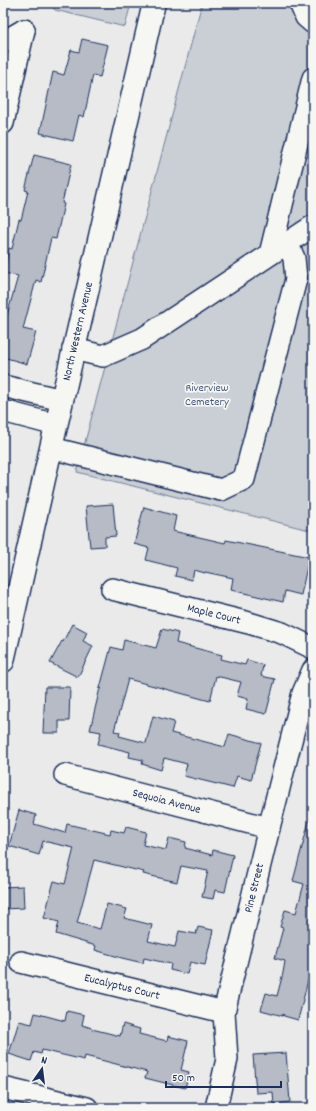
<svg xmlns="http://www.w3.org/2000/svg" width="316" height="1111" viewBox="0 0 316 1111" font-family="Dekko,sans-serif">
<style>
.green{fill:#caced5;stroke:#727e9a}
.building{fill:#b6bbc6;stroke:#1b2f5e}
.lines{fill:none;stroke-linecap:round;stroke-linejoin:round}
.minor-casing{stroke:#1b2f5e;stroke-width:24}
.major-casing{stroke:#1b2f5e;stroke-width:25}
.minor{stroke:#f6f6f2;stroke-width:21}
.major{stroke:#f6f6f2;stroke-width:22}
.labels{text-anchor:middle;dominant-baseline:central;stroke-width:3.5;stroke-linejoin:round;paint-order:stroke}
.street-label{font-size:12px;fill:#1b2f5e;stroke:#f6f6f2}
.park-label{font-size:12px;fill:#47577c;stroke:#f6f6f2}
</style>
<rect width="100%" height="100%" fill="#e9eae9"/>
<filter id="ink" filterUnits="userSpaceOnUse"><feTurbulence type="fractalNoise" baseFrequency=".025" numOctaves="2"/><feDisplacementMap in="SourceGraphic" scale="8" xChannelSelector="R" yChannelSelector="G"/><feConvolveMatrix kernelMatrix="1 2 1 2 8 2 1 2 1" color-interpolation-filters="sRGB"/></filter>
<g filter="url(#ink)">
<!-- green -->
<path class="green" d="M48,3H131L125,27L55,10Z
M202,3H313V531L77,472Z"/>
<!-- building -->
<path class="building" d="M82,39L108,45L100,77L93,75L84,117L79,115L73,141L40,133L53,72L64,75L71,50L79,52Z
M34,155L71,164L62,203L64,204L56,239L51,238L41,282L36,280L23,329L36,332L27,364L3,357V330L18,276L4,273L9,248L12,249L19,219L21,220L28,191L25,190Z
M113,504L116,536L105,537V546L90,547L86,506Z
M144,507L176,516L173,531L225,543L226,540L309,557L301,595L285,591L283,602L231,590L233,578L205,572V573L194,570L192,580L175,576L177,568L146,560L149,548L134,544Z
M72,624L87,632L83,641L93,646L78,677L50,663L62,641L63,642Z
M162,629L178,633L176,643L222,655L221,659L245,665L247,660L263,665L261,676L275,679L266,714L246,709L248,699L237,696L241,682L216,676L210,701L128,679L114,731L120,732L119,736L146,743L153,716L174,722L171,733L225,747L229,734L261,743L251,780L237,776L233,788L184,776L187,764L164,758L161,770L142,764L143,760L129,757L130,752L98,744L101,732L90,730L100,688L102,689L100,688L111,647L122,650L124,640L156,648Z
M45,687H70L69,721H59V733H43Z
M19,810L36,815L34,824L65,833L67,824L110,834L111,830L124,833L126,827L146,832L143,845L166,850L169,838L186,842L185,848L212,855L213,850L233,855L225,892L215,890L213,899L202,897L208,871L181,866L177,882L143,874L144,872L94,860L77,923L100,929L107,904L127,909L124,918L152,925L148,941L175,947L179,931L196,934L198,927L213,930L205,965L190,962L187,974L170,970L171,964L144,958L143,963L122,958L95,950L96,946L56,934L59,922L44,918L54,881L65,884L74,848L43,841L39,855L9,846Z
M309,821L313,822V981L308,980L298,1020L284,1016L283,1014V1016L261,1010L266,993L277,996L283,973L285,961L275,958L283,928L280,927L285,910L296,913L304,884L293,881Z
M23,886L24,908L3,909V887Z
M67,1011L84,1015L82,1025L92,1028V1029L120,1036L123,1024L140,1029L139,1034L167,1041L168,1036L188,1041L181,1070L189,1072L185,1088L145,1078L147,1072L85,1056L84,1060L42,1050L41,1054L34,1052L31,1061L9,1054L19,1021L32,1024L35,1013L65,1021Z
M286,1053L290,1102L274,1104L273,1092L256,1093L253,1055Z"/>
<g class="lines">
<!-- minor casing -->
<g class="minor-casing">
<g id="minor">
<path d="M300,3L306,17L313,23"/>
<path d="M3,42L24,30"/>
<path d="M3,123L24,30"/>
<path d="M270,254L313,78"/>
<path d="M73,349L103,356L142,339L313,226"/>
<path d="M3,386L62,400"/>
<path d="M3,411L56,425"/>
<path d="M51,448L221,490L244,479L296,279L294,258L287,243"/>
<path id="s1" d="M112,589L249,623L282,633L313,648"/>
<path id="s2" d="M65,775L269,828"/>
<path id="s3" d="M21,962L224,1012"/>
<path d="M3,1088L87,1108"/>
<path id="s4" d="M216,1108L227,1059L224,1012L269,828L303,693L313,670"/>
</g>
</g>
<!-- major casing -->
<g class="major-casing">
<g id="major">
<path id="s5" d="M3,661L51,448L154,3"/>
</g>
</g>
<!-- minor -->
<use href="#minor" class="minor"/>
<!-- major -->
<use href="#major" class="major"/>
</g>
</g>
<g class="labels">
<!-- street labels -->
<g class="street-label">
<text stroke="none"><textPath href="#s5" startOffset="338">North Western Avenue</textPath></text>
<text stroke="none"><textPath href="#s1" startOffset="105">Maple Court</textPath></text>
<text stroke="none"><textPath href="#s2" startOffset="105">Sequoia Avenue</textPath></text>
<text stroke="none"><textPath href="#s4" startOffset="225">Pine Street</textPath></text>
<text stroke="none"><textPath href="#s3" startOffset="104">Eucalyptus Court</textPath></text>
</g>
<!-- park labels -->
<g class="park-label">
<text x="207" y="388">Riverview<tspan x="207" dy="14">Cemetery</tspan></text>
</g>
</g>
<!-- margin -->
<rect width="316" height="1111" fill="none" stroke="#f6f6f2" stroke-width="16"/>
<rect x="8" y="8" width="300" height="1095" fill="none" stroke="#1b2f5e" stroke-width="1.5" filter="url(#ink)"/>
<!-- north arrow -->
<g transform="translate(42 1069) rotate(14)" stroke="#f6f6f2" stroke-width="3" paint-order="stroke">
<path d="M0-3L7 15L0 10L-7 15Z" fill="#1b2f5e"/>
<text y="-6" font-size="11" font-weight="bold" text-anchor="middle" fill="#1b2f5e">N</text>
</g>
<!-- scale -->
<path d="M166 1081v6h115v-6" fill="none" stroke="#1b2f5e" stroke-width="2"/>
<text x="172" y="1081" font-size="12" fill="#1b2f5e" stroke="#f6f6f2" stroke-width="3" paint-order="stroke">50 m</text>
</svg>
